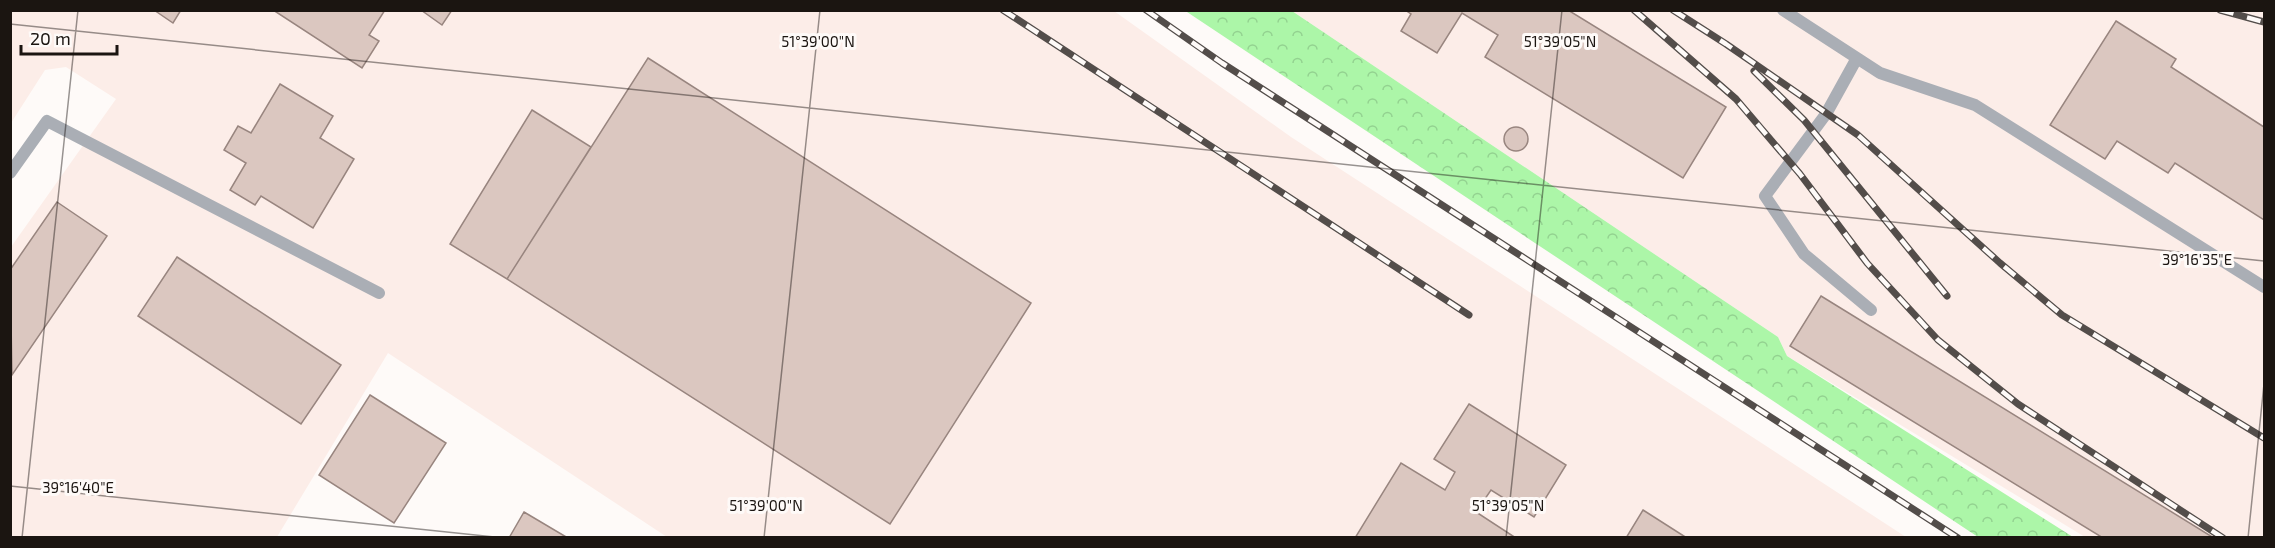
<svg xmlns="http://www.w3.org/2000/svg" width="2275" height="548" viewBox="0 0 2275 548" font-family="'Exo 2',sans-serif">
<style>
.industrial{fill:#fcede8}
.forest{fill:url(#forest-crowns)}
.building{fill:#dbc7c0;stroke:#98857f;stroke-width:1.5}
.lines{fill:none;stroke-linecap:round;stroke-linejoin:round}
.service{stroke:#aaaeb5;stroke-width:12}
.rail-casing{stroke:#534d4a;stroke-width:7}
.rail{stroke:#fefaf8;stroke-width:4.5;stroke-dasharray:14;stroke-linecap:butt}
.ticks{fill:none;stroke:#1b1511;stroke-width:1.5;stroke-opacity:0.45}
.ticks-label{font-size:15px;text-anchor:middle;fill:#1b1511;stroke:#fefaf8;stroke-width:6;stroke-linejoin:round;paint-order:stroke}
</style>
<defs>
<pattern id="forest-crowns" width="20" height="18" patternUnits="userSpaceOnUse" patternTransform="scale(1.5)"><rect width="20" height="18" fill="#acf6a8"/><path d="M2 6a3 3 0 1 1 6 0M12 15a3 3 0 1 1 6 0" fill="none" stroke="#93d290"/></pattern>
</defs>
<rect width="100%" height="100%" fill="#fefaf8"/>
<!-- industrial -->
<path class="industrial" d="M11,11H1114L1291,137L1906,537H667L388,353L277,537H11V247L116,99L66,67L45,70L11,123Z
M1292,11H2264V537H2085L1787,356L1778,337Z"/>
<!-- forest -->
<path class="forest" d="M1188,10L1292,11L1778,337L1787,356L2073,537H1978L1187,12Z"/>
<!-- building -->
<path class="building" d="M154,10H181L173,23Z
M273,10H385L369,35L379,41L362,68Z
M421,10H452L442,25Z
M1405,10H1568L1726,107L1683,178L1485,57L1498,35L1462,13L1437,53L1401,31L1411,14Z
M2116,21L2176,59L2171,67L2264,127V220L2175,163L2168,173L2117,141L2105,159L2050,125Z
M648,58L1031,303L890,524L507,279Z
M280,84L333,116L320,138L354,159L313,228L261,196L255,205L230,190L246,163L224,150L238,126L251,133Z
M532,110L591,147L507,279L450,244Z
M1504 139a12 12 0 1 1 24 0a12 12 0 1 1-24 0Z
M57,202L107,236L12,375L10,270Z
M177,257L341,365L301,424L138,316Z
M1821,296L2214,538H2103L1790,346Z
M370,395L446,443L394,523L319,475Z
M1469,404L1566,465L1534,517L1491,490L1476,512L1516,538H1355L1401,463L1445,490L1455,472L1434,459Z
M1643,510L1687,538H1626Z
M524,512L568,538H509Z"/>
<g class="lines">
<!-- service -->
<path class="service" d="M1783,10L1880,73L1975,105L2264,287
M1857,58L1826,114L1765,196L1804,254L1871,310
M10,173L47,121L379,293"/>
<!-- rail casing -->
<g class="rail-casing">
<path id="rail" d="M1003,10L1469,315
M1146,10L1222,63L1958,538
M1634,10L1736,99L1800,174L1867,263L1938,340L2018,404L2223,538
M1673,10L1726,44L1858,135L2000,263L2062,315L2264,438
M2220,10L2264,22
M1754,71L1804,120L1947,296"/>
</g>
<!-- rail -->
<use href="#rail" class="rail"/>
</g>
<!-- ticks -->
<path class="ticks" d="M10,24L2264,261M10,486L504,538M22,538L78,10M764,538L820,10M1506,538L1562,10M2248,538L2264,384"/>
<g class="ticks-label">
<text x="818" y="47">51°39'00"N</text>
<text x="1560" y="47">51°39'05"N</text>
<text x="2197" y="265">39°16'35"E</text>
<text x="78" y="493">39°16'40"E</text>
<text x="766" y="511">51°39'00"N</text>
<text x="1508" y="511">51°39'05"N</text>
</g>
<!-- border -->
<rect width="2275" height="548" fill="none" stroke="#1b1511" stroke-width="24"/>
<!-- scale -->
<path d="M21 45v9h96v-9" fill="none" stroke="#1b1511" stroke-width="3"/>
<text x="30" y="45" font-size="18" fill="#1b1511" stroke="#fefaf8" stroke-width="4.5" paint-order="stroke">20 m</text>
</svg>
